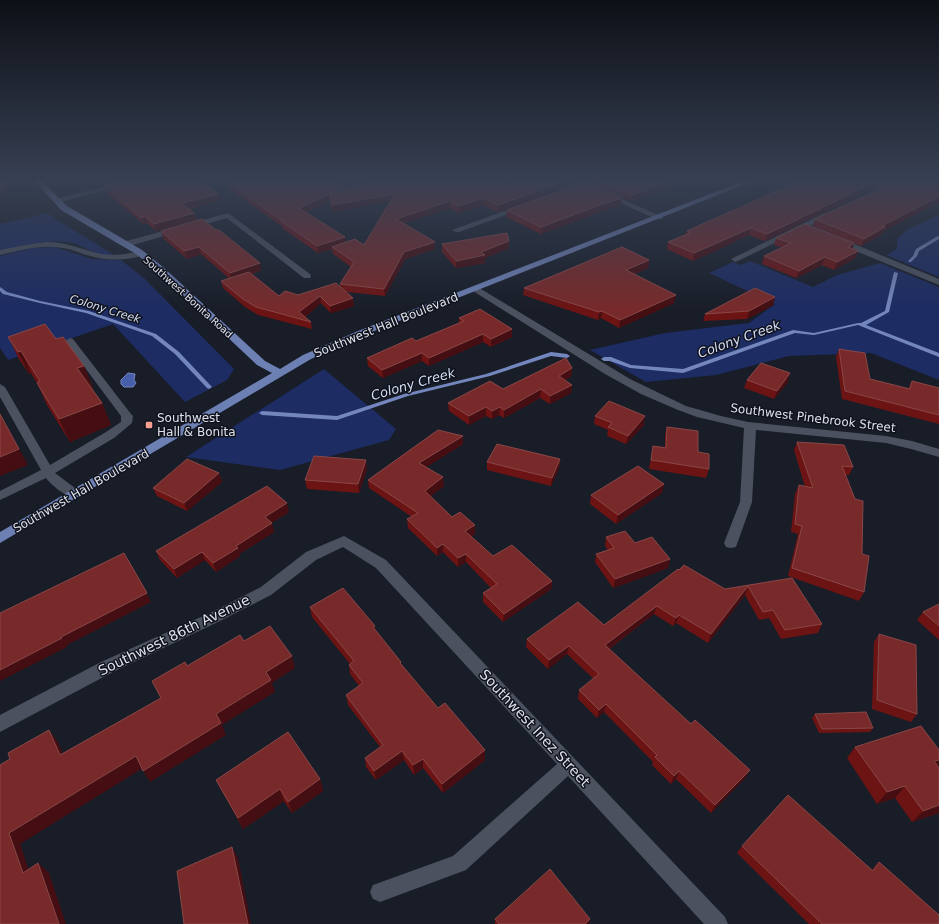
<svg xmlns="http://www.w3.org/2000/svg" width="939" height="924" viewBox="0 0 939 924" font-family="'DejaVu Sans',sans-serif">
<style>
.green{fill:#1d2c62}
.water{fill:#465fab;stroke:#7486be}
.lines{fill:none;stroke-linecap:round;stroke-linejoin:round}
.stream{fill:#7486be;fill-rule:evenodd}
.minor{fill:#4b515e;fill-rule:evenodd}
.major{fill:#6d80b4;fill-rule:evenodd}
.wall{fill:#6c1413;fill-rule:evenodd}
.shaded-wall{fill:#450e12}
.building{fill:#782a2a;stroke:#884748}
.poi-dot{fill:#f59d90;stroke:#10131e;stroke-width:1.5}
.labels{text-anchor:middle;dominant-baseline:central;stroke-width:3;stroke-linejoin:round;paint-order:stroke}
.far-street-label{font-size:10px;fill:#dfe2ea;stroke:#10131e}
.far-water-label{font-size:11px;font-style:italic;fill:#d4ddf2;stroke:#10131e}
.street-label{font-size:12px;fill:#dfe2ea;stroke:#10131e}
.poi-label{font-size:12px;fill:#dfe2ea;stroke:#10131e;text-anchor:start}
.water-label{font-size:13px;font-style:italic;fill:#d4ddf2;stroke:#10131e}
.near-street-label{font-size:14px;fill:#dfe2ea;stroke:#10131e}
</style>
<rect width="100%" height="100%" fill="#181d28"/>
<!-- green -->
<path class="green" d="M48,213L54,218L114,255C99,259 87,247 73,243C53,238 21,246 0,251V224Z
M939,215V277L886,255L897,249V239L908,229Z
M55,247L92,259L121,260L145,279L234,369L227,380L185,402L113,324L8,360L0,348V256L32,248Z
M750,261L813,287L837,275L880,263L939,287V380L871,353L789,356L716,375L646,382L590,350L665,333L749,323L775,304L709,273L733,262L741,265Z
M324,369L396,429L389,440L280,470L186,457Z"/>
<!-- water -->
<path class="water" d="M128,373L135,374L134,380L136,383L133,387H124L121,384V380Z"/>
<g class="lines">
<!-- stream -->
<path class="stream" d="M938,236H939V239L919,251L917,256L911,262H909L908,261L913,256L916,249Z
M894,272L898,273L889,312L866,325L939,353V357L858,325L814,335L795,333L683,373L630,368L610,361H604L601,359L604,357H611L631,365L683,369L793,330L814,333L858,323H861L885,311Z
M0,287L7,292L40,301L89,311L156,334L179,352L212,387L209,389L207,388L175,354L152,336L86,313L40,303L3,294L0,291Z
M551,352L567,354L570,356L567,358L551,356L490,376L408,396L337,420L262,415L259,413L262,411L337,416L404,394L486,374Z"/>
<!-- minor -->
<path class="minor" d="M134,180H146L57,203L53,201L54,199Z
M569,180H578L663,217L662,219H656Z
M518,206H521L525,208L459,232H456L452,230Z
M228,213L310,274L311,276L310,278H304L227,218L129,246H126L122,244L123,242Z
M825,213H831L832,215L738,261L735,262L731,259Z
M836,239H842L939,279V285L836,243Z
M47,242C67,242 79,249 98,253C113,257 126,254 141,251L145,253L144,255C125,261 106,261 87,255C79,253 72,249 63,248C42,244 21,250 0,255V250L31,244Z
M476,286L630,379L686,406L721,416L748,422L886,436L912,441L939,449V457L911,449L886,443L756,430L752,502L736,547L731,548L726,547L724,543L740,502L744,428L697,417L678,410L641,394L605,374L473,291L472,289L473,287Z
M70,338L73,339L131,414L133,416L132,423L114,438L55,473L79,491L81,494L79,497C69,500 52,486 46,478L0,500V491L41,470L0,397V384L5,387L50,465L106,432L121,422V416L65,341Z
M344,536L386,560L725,917L728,924H704L568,776L466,870L380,902L373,899L370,892L373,885L453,856L557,764L376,568L343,547L316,560L271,595L220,621L113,672L0,732V715L101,662L210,613L261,587L306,552Z"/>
<!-- major -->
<path class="major" d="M34,180H41L67,206L142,250L163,267L265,361L280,369L303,355L358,331L746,180H756L364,335L311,359L0,543V532L272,373L257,365L157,271L136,254L61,210Z"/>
</g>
<!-- wall -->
<path class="wall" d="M93,180H200L220,200L189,209L196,220L156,231L147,223L143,224L106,192L104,186H100Z
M225,180L347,189L377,180H575L574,185L498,212L483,205L459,213L450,208L403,223L435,249L405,259L385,296L347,292L354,306L331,313L321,303L305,317L311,322L312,329L258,315L245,307L223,288L221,281L229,278L201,254L187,259L163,238L161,231L261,270L252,274L279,296L298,295L340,287V284L351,267L333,254L332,249L318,253L282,228V226L226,187ZM330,201L332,212L390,201L364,245L345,242L306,212Z
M582,180H687L631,201Z
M939,180V202L884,231L882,234L861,246L813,226L815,219L879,189L875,188L765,241L749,235L693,261L667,249L668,242L686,234L687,231L789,186L790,183Z
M621,205L600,212L541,234L506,217L507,210Z
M776,238L854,243L853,248L858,251L855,258L834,270L822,265L796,278L762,264L764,256L782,248L774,245Z
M442,244L509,248L485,258V263L456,268L442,252Z
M649,260L648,268L634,274L674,303L619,328L601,318L598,320L523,295L524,288Z
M775,297L773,305L747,319L703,321L705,314Z
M459,318L512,337L491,347L483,342L429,366L422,361L383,378L368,366L367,358L416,341L459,323Z
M8,337L56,339L84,366L93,388L92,389L102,403L111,425L70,442L47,405L37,383L31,373L29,374L19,359Z
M839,349L870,379L908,389L912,381L939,388V424L842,399L836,357Z
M572,368L571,376L565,380L572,385L571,393L550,404L540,398L504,418L499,415L492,419L486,416L469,425L449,411L448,403L503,389Z
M747,380L788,382L774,399L744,388Z
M595,416L644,425L626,444L607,436L608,430L594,424Z
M667,427L698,452L709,469L706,478L649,469L653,446L665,447V435Z
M463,436V444L426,467L444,486L430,496L452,517L475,534L471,536L493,556L552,581L551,589L503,622L483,602V593L491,588L466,562L458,567L443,552L437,556L408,528L407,519L412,517L369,488L368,480Z
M797,442L853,467L849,475H846L862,554L864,592L859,601L788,576L798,534L791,532L795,494L799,485L805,487L794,450Z
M560,459L559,468L551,486L487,470V462Z
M367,469L359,493L307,489L305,480Z
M219,473L222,482L187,511L157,496L153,488Z
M664,484L662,493L616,524L590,504L591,495Z
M289,512L271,523L274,532L239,554L240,556L216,572L205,560L177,578L160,560L156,551Z
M606,537L670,559L668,568L613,588L595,562L596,554L608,550L605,546Z
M679,570L725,589L792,578L822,624L818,633L781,639L769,618L759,620L745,595L708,643L676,623L673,626L654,614L609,649L746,777L711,813L676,779L671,784L652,765L653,762L604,712L597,718L578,699L579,690L594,679L567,654L548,669L526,647L527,639L604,625Z
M939,604V640L917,620L923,612Z
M310,607L376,632L402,665L438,708L485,750V760L443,793L423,768L414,775L404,760L376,780L366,767L365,758L380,747L348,705L346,695L359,686L350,674L349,665L350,664L312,617Z
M879,634L917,714L911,722L872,709L874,642Z
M815,714L873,728L870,732L819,733L812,718Z
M855,747L938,766L939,768V813L912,822L895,798L877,804L847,758Z
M320,779L323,791L292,813L284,801L243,829L216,780Z
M742,846L872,870L879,862L939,924H809L737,853Z
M495,919L589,924H495Z"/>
<!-- shaded-wall -->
<path class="shaded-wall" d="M7,180H11V181L5,193L0,195V189Z
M98,180H127L100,186Z
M569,180H575L574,185L498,212V205Z
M671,180H687L631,201L632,195Z
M878,181L875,188L765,241L767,234Z
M347,186V193L330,194Z
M218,194L220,200L183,210L182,203Z
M329,194L330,201L300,214L299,208Z
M395,194V200L332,212V205Z
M939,196V202L884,231L882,234L861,246L864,239L882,226Z
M483,198V205L459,213V206Z
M622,198L621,205L600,212L541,234V227L600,205Z
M450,201V208L396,226V219Z
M194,213L196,220L156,231L154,224Z
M145,216L147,223L143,224L141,218Z
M751,228L749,235L693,261L694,253Z
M345,237L346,244L332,247V249L318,253L317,246Z
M509,241V248L485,258V263L456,268V261Z
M435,242V249L405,259L385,296L384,289L404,252Z
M854,243L852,251L848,247Z
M199,247L201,254L187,259L184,251Z
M858,251L855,258L834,270L837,262Z
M825,257L822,265L796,278L799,271Z
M649,260L648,268L625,278L626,270Z
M260,263L261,270L231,280L230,273Z
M676,295L674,303L619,328L620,320Z
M320,296L321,303L302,319L299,312Z
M775,297L773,305L747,319L749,311Z
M353,298L354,306L331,313L330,306Z
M602,311L601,318L598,320L599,312Z
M512,329V337L491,347V339Z
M483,334V342L429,366V358Z
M21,351L31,373L29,374L18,352Z
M422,353V361L383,378L382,370Z
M84,366L93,388L87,391L77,368Z
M572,368L571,376L558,384L559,376Z
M790,373L788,382L774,399L777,391Z
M572,385L571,393L550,404V396Z
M541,389L540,398L504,418V410Z
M102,403L111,425L70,442L59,419Z
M486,407V416L469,425V416Z
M500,407L499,415L492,419V411Z
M645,416L644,425L626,444L628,436Z
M463,436V444L420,471L419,463Z
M19,449L28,465L0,476V457Z
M560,459L559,468L551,486L552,478Z
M366,460L367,469L359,493L358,484Z
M219,473L222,482L187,511L184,503Z
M443,477L444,486L426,500L425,491Z
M664,484L662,493L616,524L618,515Z
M287,503L289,512L267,525L265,517Z
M272,523L274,532L239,554L240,556L216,572L213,563L236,546Z
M475,525V534L466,539L465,531Z
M443,544V552L437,556V548Z
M202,552L205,560L177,578L174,569Z
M466,554V562L458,567V558Z
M670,559L668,568L613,588L615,579Z
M552,581L551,589L503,622L504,614Z
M748,586L745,595L708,643L711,634Z
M147,593L151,602L67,645V647L0,681V670L61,637Z
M657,606L654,614L603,653L605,645Z
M679,615L676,623L673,626L676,618Z
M375,626L377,636L373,627Z
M569,646L567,654L548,669L549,660Z
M292,656L295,668L272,683L275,692L222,725L226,735L150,782L143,771L266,672Z
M606,704L604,712L597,718L599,710Z
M49,730L58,742L68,767L60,755Z
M485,750V760L443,793L442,784Z
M402,751L404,760L376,780L374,771Z
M136,756L143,768L20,844L33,883L23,873L9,833Z
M423,759V768L414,775L413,765Z
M939,760V765L935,769L934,761Z
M750,770L746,777L711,813L715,805Z
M679,771L676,779L671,784L674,776Z
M320,779L323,791L292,813L288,802Z
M905,786L895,798L877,804L887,792Z
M280,789L284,801L243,829L238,818Z
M939,805V813L912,822L923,811Z
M232,847L238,858L251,924H248Z
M38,863L49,873L66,924H59Z
M590,919L589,924H585Z"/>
<!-- building -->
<path class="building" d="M0,180H7L3,188L0,189Z
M124,180H200L218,194L182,203L194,213L154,224L145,216L141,218L104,185Z
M225,180H328L347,186L330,194L377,180H569L498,205L483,198L459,206L450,201L396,219L435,242L404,252L384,289L340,284L354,262L332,247L355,239L364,245L395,194L332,205L329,194L299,208L345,237L317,246L281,221H283Z
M598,180H671L632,195Z
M797,180H939V196L882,226L885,227L864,239L815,219L882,188L884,184L878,181L767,234L751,228L694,253L668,242L690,233L687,231L698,226L793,184L790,183Z
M585,182L622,198L600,205L541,227L507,210Z
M202,219L216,230H219L260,263L230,273L199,247L184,251L161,231Z
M805,224L854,243L848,247L858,251L837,262L825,257L799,271L764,256L791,243L776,238Z
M507,233L509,241L481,252L485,255L456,261L442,244Z
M622,247L649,260L626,270L676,295L620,320L602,311L599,312L524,288Z
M249,272L279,296L285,291L298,295L336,283L353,298L330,306L320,296L299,312L311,322L256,307L243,299L221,281Z
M755,288L775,297L749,311L705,314Z
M480,309L512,329L491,339L483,334L429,358L422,353L382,370L367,358L412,338L416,341L464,321L459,318Z
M45,324L56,339L63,337L84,366L77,368L102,403L59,419L37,383L40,381L21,351L18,352L8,337Z
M839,349L865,353L870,379L910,389L912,381L939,388V415L845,391Z
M566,358L572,368L559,376L572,385L550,396L541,389L504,410L500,407L492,411L486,407L469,416L448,403L490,381L503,389Z
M761,363L790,373L777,391L747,380Z
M609,401L645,416L628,436L608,427L612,423L595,416Z
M0,414L19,449L0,457Z
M667,427L698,431V452L709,454V469L651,460L653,446L666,448Z
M438,430L463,436L419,463L443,477L425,491L452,517L460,512L475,525L465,531L493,556L512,545L552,581L504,614L483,593L497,584L466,554L458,558L443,544L437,548L407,519L418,513L368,480Z
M797,442L844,445L853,467L842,466L855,499L863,501L862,554L869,556L864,592L792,568L802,526L795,524L799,485L813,488Z
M497,444L560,459L552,478L487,462Z
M314,456L366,460L358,484L305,480Z
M187,459L219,473L184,503L153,488Z
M638,466L664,484L618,515L591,495Z
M267,486L287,503L265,517L272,523L236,546L238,548L213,563L202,552L174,569L156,551Z
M625,531L635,543L652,537L670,559L615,579L596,554L614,548L606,537Z
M124,553L147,593L61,637L62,638L0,670V613Z
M684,565L725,589L792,578L822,624L785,630L773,610L763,612L748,586L711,634L679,615L676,618L657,606L605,645L691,724L695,720L750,770L715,805L679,771L674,776L655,757L657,755L606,704L599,710L579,690L599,674L569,646L549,660L527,639L578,602L604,625L678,569L679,570Z
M343,588L375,626L373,627L401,662L400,663L438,708L445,703L485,750L442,784L423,759L413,765L402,751L374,771L365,758L383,745L346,695L363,683L349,665L354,661L310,607Z
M939,604V626L923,612Z
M270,626L292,656L266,672L271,680L216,714L221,723L143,771L136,756L9,833L23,873L38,863L59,924H0V765L10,759L8,753L49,730L60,755L161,698L152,681L185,662L187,666L240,635L244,641Z
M879,634L916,645L917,714L877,700Z
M866,712L873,728L822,729L815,714Z
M921,726L939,750V760L934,761L939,768V805L923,811L905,786L887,792L855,747Z
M288,732L320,779L288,802L280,789L238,818L216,780Z
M788,795L873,871L879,862L939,915V924H822L742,846Z
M232,847L248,924H184L177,871Z
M550,869L590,919L585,924H499L495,919Z"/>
<!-- sky -->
<linearGradient id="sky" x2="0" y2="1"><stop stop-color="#0d1016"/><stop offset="0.58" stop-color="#374053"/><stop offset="1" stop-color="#374053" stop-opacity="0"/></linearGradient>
<rect width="939" height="310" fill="url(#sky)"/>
<!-- markers -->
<rect class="poi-dot" x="145" y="421" width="8" height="8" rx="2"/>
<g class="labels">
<!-- far-street labels -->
<g class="far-street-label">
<text transform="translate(188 297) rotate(42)">Southwest Bonita Road</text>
</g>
<!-- far-water labels -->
<g class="far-water-label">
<text transform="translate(105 309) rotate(17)">Colony Creek</text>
</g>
<!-- street labels -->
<g class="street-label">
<text transform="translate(386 325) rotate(-22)">Southwest Hall Boulevard</text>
<text transform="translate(813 418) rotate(7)">Southwest Pinebrook Street</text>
<text transform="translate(81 491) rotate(-30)">Southwest Hall Boulevard</text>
</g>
<!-- poi labels -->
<g class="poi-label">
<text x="157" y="418">Southwest<tspan x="157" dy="14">Hall &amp; Bonita</tspan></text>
</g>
<!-- water labels -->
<g class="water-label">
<text transform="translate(739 339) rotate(-20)">Colony Creek</text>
<text transform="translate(413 384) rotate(-16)">Colony Creek</text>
</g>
<!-- near-street labels -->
<g class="near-street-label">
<text transform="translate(174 635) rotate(-26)">Southwest 86th Avenue</text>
<text transform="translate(535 728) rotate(47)">Southwest Inez Street</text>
</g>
</g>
</svg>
